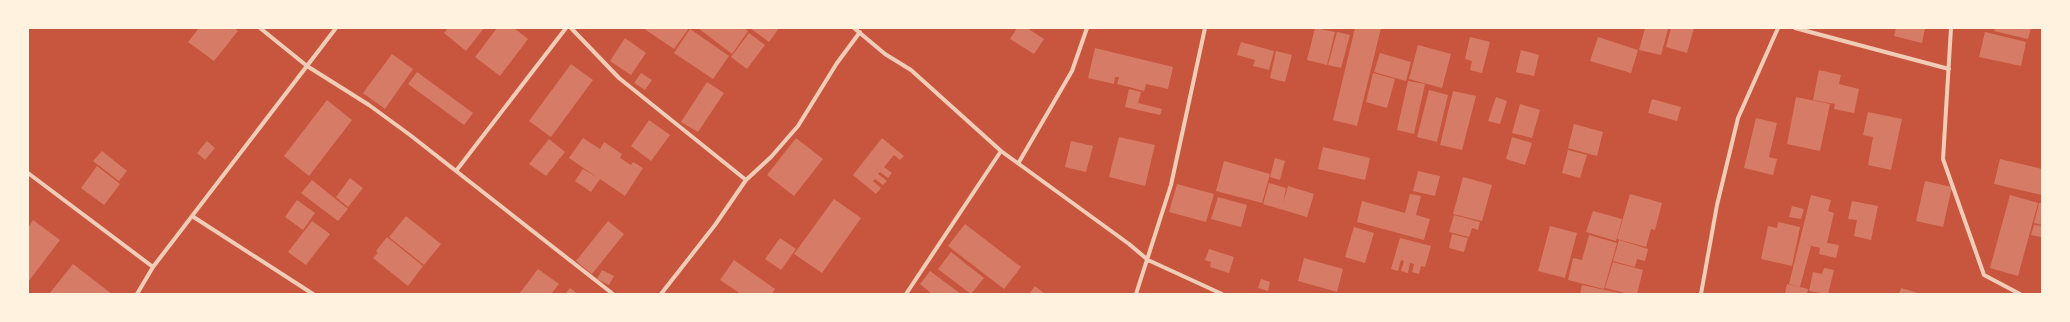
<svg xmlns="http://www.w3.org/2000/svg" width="2070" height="322" viewBox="0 0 2070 322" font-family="Manrope,sans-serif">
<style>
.building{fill:#d67c66}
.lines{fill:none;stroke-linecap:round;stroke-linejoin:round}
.minor{stroke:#f1ccb7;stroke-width:4}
</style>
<rect width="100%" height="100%" fill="#c8553d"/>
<!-- building -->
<path class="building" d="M199,28H234L238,31L214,61L188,42Z
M448,28H484L466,51L444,33Z
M497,28H514L528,39L500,76L475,57Z
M643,28H689L674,49Z
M698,28H744L748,31L732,54Z
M750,28H779L769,42Z
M1017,28H1027L1044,39L1034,54L1010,39Z
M1315,28L1335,32L1327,65L1307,60Z
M1355,28H1381L1357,126L1333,120Z
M1645,28L1668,29L1661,55L1639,50Z
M1671,28H1694L1687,53L1666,47Z
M1896,28H1925L1922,43L1894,36Z
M1995,28H2031L2028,39L1994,31Z
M690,29L729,56L713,79L674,53Z
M1337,32L1350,35L1341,68L1328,65Z
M1985,32L2026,42L2021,66L1979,57Z
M749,33L765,45L747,69L731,57Z
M1470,37L1490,42L1482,73L1470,70L1472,61L1465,59Z
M1598,37L1638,50L1631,73L1590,61Z
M625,38L646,53L631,75L610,61Z
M1241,42L1274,51L1269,70L1253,66L1255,60L1237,55Z
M1418,45L1451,54L1442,88L1409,79Z
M1095,48L1173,67L1168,89L1146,84L1144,91L1117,84L1119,77H1115L1114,84L1088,78Z
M1521,50L1539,55L1534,76L1516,72Z
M1276,51L1292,55L1285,82L1270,78Z
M1380,53L1411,62L1406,81L1374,72Z
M392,54L413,69L385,109L363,93Z
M571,64L593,80L551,137L529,121Z
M1819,70L1841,75L1839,84L1859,89L1854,113L1834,109L1835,104L1813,100Z
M417,72L473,113L464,125L408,84Z
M641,73L652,80L645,90L634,83Z
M1373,73L1395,79L1387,108L1366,102Z
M1408,81L1425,84L1414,134L1397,130Z
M707,82L724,93L698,132L681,122Z
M1129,89L1141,92L1138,103L1162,109L1160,115L1125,107Z
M1429,90L1448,95L1437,142L1417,137Z
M1453,91L1476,96L1462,150L1440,145Z
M1496,97L1507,101L1500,124L1488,121Z
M1796,97L1830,104L1820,151L1787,144Z
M1652,99L1681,107L1677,121L1648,113Z
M327,100L352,120L309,176L284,156Z
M1520,104L1540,110L1532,138L1512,133Z
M1868,112L1902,119L1891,170L1868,165L1873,137L1863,135Z
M1756,118L1777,123L1769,157L1777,159L1773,175L1744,168Z
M649,120L670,135L651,161L631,146Z
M1574,124L1603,132L1597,156L1568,148Z
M1119,137L1155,145L1145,186L1109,177Z
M1512,137L1532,143L1525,165L1506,159Z
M583,138L600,149L604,142L622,154L620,158L631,165L633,162L643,168L625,196L600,179L591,192L575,181L583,169L598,178L569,158Z
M796,138L823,159L794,196L767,175Z
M882,138L904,156L900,160L894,155L884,167L892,173L888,178L880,172L878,174L887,181L883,185L875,179L873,181L881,188L876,194L853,175Z
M549,139L565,152L546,176L529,164Z
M207,141L215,148L205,160L197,153Z
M1071,141L1093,146L1086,172L1065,167Z
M1323,147L1370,158L1365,180L1318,169Z
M1568,150L1587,155L1580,178L1562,173Z
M102,151L127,171L119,181L93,161Z
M1275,158L1285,161L1280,180L1270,177Z
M2000,159L2042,169V195L1994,184Z
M1224,161L1270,174L1262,203L1216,191Z
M97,166L120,184L104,205L81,188Z
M1418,171L1440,176L1435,196L1413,191Z
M1463,177L1492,185L1482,221L1453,214Z
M350,178L363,188L348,207L336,197Z
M312,180L348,209L338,221L301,193Z
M1925,181L1952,187L1943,227L1916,221Z
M1269,183L1286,188L1283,203L1288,186L1314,194L1307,217L1263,204Z
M1177,184L1214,194L1206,222L1169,212Z
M1410,194L1421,196L1416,215L1430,219L1424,240L1357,222L1362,201L1405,213Z
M1630,194L1662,203L1655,230L1651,229L1646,247L1617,239Z
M1811,195L1831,200L1828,211L1834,213L1827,243L1839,245L1836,258L1819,254L1820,248L1805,244L1811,246L1800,287L1789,284Z
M2010,195L2038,203L2018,276L1990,268Z
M1218,197L1247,205L1241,227L1211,219Z
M834,199L861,218L822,273L794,254Z
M297,200L315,213L303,230L285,217Z
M1852,201L1878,206L1871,240L1854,236L1857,220L1848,219Z
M2039,203H2042V225L2034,223Z
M1792,206L1804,209L1801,219L1789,217Z
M1593,211L1622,219L1616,241L1586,232Z
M1454,215L1480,222L1478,230L1472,228L1469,237L1449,232Z
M406,216L441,244L424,265L389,237Z
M33,220L60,240L28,282V228Z
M312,221L330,234L306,265L288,252Z
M608,221L624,234L592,274L576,261Z
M1778,222L1800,227L1792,266L1761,259L1768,226L1777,228Z
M965,224L1021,267L1004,289L948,246Z
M2034,225L2042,226L2041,237L2031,235Z
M1550,226L1577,233L1565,278L1538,271Z
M1354,227L1374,233L1365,263L1345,257Z
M1452,234L1468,238L1464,252L1449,248Z
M1589,235L1617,243L1604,289L1568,280L1573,258L1582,260Z
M387,237L423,266L408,286L373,258L378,253L376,251Z
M780,238L796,249L781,270L765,259Z
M1400,238L1431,246L1425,267L1421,266L1419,274L1412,272L1414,264L1410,263L1408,273L1401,271L1404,261L1401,260L1398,271L1391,269Z
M1619,240L1648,249L1645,261L1637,259L1635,267L1613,261Z
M1209,249L1234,257L1229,273L1210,267L1211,262L1205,260Z
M951,252L984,278L971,294L938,269Z
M1304,258L1343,269L1337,292L1298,281Z
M734,260L775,289L772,294H741L720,280Z
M1613,262L1643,270L1637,294H1629L1605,288Z
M73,264L112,294H49Z
M1824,268L1834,270L1828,294L1809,291L1813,272L1822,274Z
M538,269L559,284L551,294H519Z
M602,270L614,276L609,285L597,279Z
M930,271L961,294H932L920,284Z
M1261,279L1270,282L1268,291L1258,288Z
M1787,284L1808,289L1807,294H1785Z
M1582,285L1619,293V294H1580Z
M1035,286L1045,294H1029Z
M570,288L578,294H565Z
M1901,288L1918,293L1917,294H1899Z"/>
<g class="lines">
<!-- minor -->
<path class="minor" d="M260,28L307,66L369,105L410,135L613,294
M571,28L619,78L746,180
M854,28L885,54L911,70L1001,151L1129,244L1148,260L1222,294
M1795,28L1949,69
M1951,28L1943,159L1984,275L2020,294
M1019,162L1072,71L1087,28
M456,171L566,28
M28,173L153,267
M192,216L313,294
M137,294L153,267L336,28
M661,294L715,225L746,180L771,157L798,126L837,63L860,32
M906,294L1001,151
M1136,294L1171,185L1205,28
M1701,294L1717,205L1738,118L1778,28"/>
</g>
<!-- border -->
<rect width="2070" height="322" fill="none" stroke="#fff3e0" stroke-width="58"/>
</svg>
